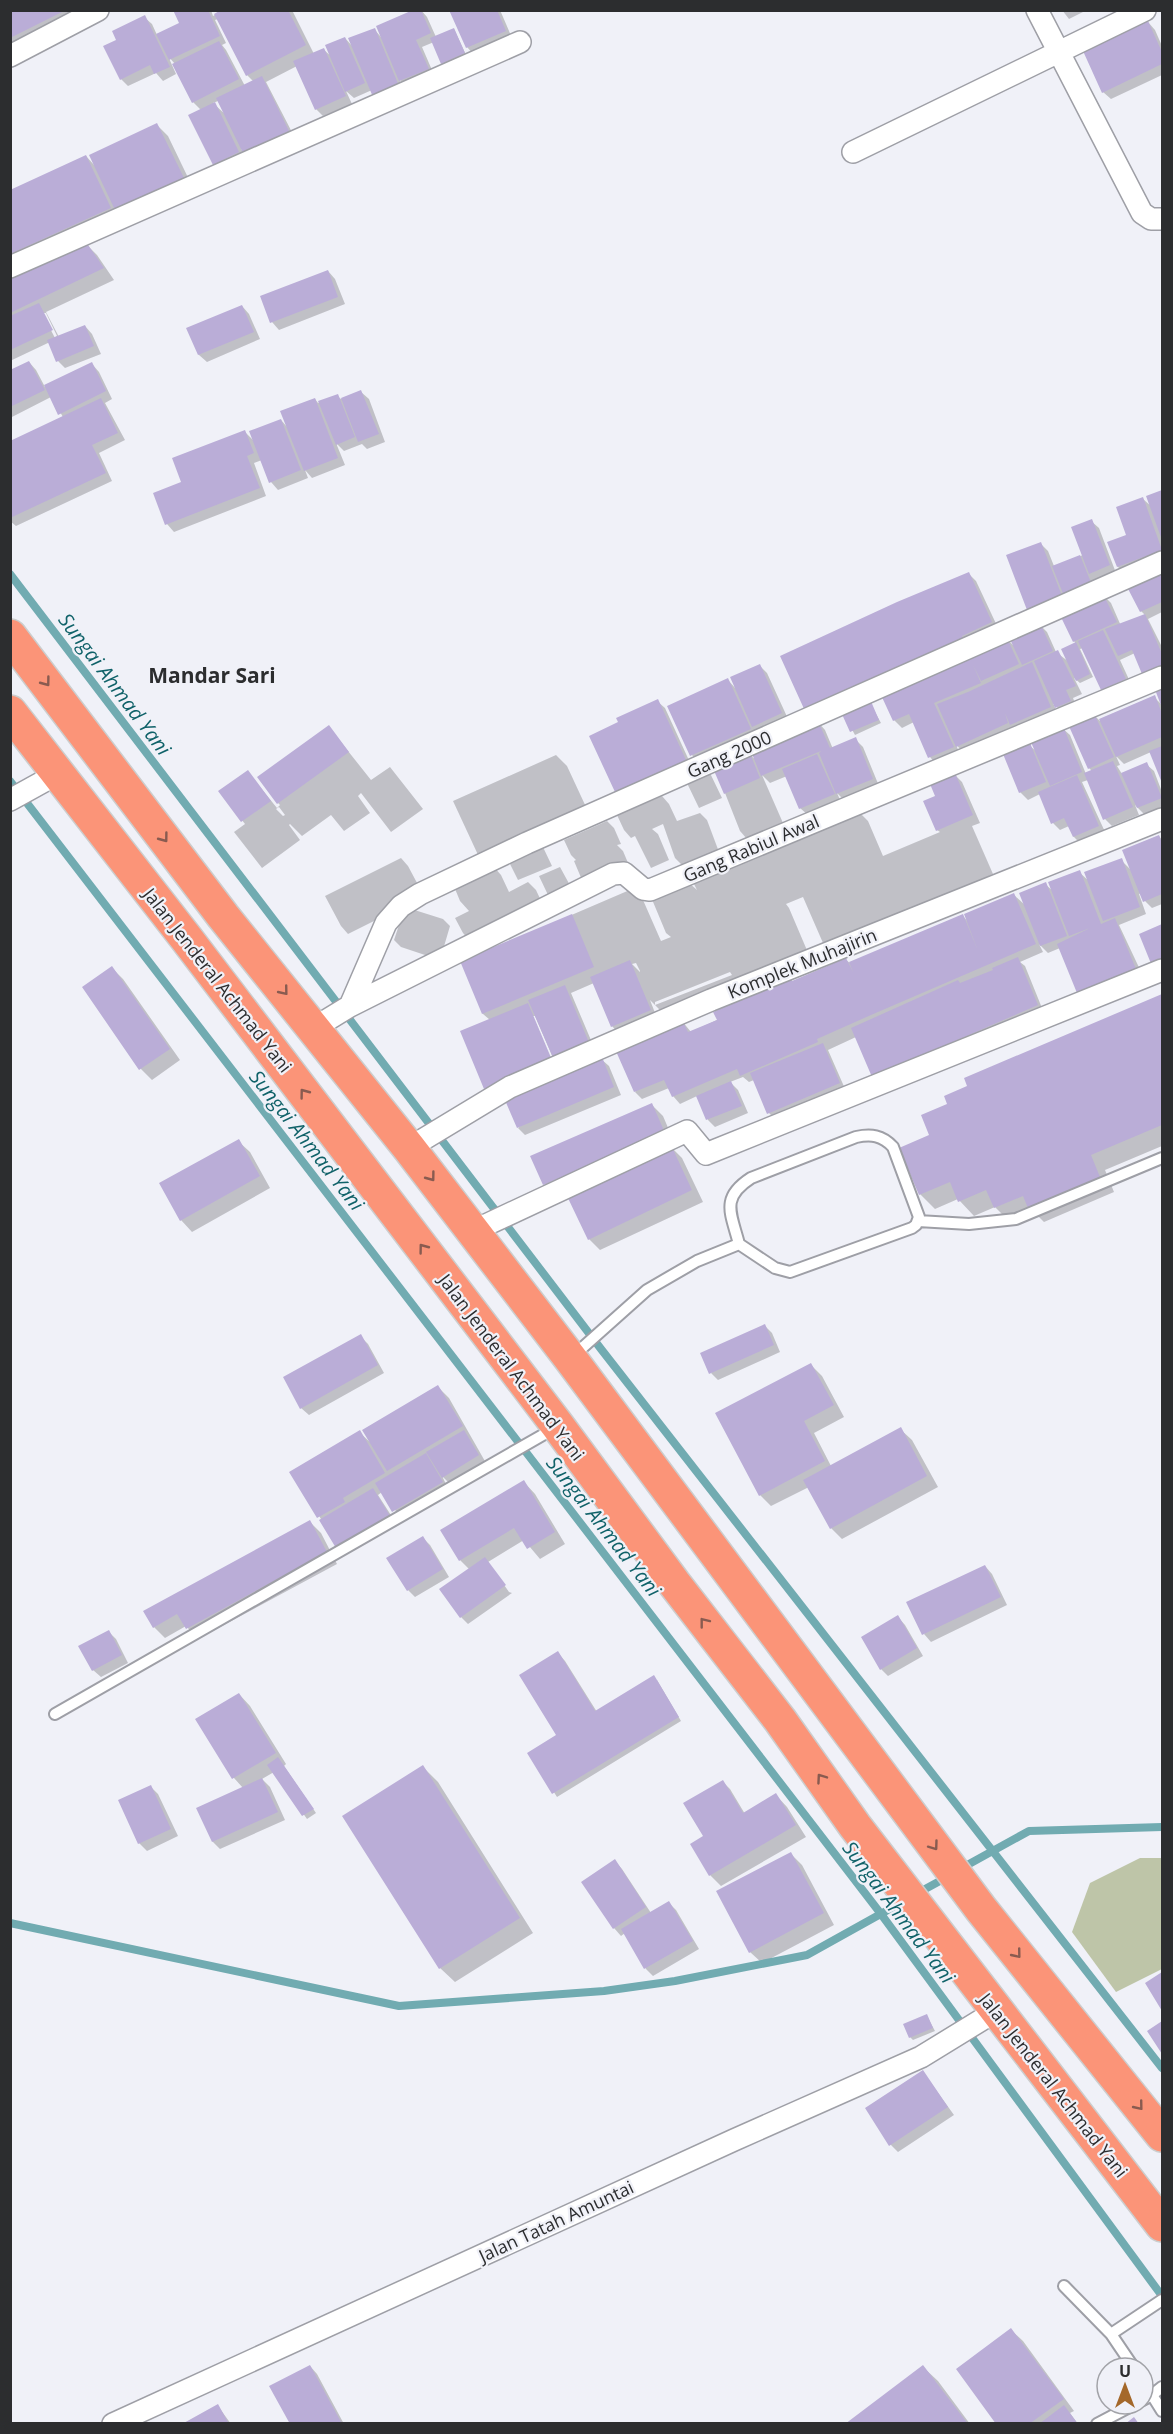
<svg xmlns="http://www.w3.org/2000/svg" width="1173" height="2434" viewBox="0 0 1173 2434" font-family="'Open Sans',sans-serif">
<style>
.green{fill:#bec5a8}
.shadow{fill:#0003;fill-rule:evenodd}
.lines{fill:none;stroke-linecap:round;stroke-linejoin:round}
.stream{stroke:#71abb1;stroke-width:8}
.building{fill:#baadd7}
.service-casing{stroke:#9e9fa6;stroke-width:14}
.minor-casing{stroke:#9e9fa6;stroke-width:24}
.trunk-casing{stroke:#cccdcd;stroke-width:36}
.service{stroke:#fff;stroke-width:10}
.minor{stroke:#fff;stroke-width:21}
.trunk{stroke:#fb9478;stroke-width:33}
.oneway{stroke:#895b50}
.labels{text-anchor:middle;dominant-baseline:central;stroke-width:4.5;stroke-linejoin:round;paint-order:stroke}
.street-label{font-size:18px;fill:#2c2d2f;stroke:#f0f1f8}
.water-label{font-size:20px;font-style:italic;fill:#106269;stroke:#f0f1f8}
.quarter-label{font-size:21px;font-weight:bold;fill:#2c2d2f;stroke:#f0f1f8}
</style>
<rect width="100%" height="100%" fill="#f0f1f8"/>
<!-- green -->
<path class="green" d="M1140,1858H1162V1969L1116,1992L1072,1932L1090,1883Z"/>
<!-- shadow -->
<path class="shadow" d="M10,10H72L80,26L10,60Z
M175,10H211L213,16L224,10H292L314,54L324,50L332,57L345,38L353,47L374,29L381,37L421,10L427,17L436,37L454,29L467,57L445,66L434,42L422,47L435,77L408,88L400,80L405,94L372,90L354,98L346,91L352,104L323,116L316,109L297,66L266,82L295,138L252,159L241,148L246,160L221,172L214,165L202,111L193,102L175,64L168,56L176,74L163,81L156,73L128,86L121,79L118,40L144,17L152,24L157,35L181,24ZM218,19L247,75L254,82L245,86L226,50L222,45L226,43L215,20ZM218,101L226,115L213,103Z
M451,10H500L512,38L474,55L467,47Z
M1062,10H1087L1069,19Z
M1148,22L1155,30L1162,46V75L1111,99L1103,92Z
M157,125L168,136L194,190L84,242L97,255L114,280L46,312L59,337L85,326L92,334L101,354L65,368L58,361L50,342L10,361V191L86,156L95,166ZM42,313H46L57,336L55,338Z
M328,271L335,279L345,304L279,330L272,322L262,297Z
M242,306L249,314L260,339L207,362L199,355L188,329Z
M29,362L36,370L45,387L92,364L99,372L112,399L105,403L125,440L99,453L112,481L16,526L10,521V443L63,417L51,397L10,418V372Z
M361,392L369,399L385,442L367,449L362,444L344,451L336,443L345,465L312,478L305,470L308,478L278,490L271,482L262,460L254,463L266,496L174,532L167,524L183,483L245,432L256,443L281,420L288,428L315,399L318,403L337,396L341,399Z
M1162,491V560L1125,574L1118,567L1109,543L1127,536L1143,499L1152,507L1148,497Z
M1091,521L1099,528L1116,573L1036,616L1028,609L1041,544L1048,551L1054,566L1083,555Z
M1162,570V612L1148,619L1162,647V675L1151,681L1144,673L1135,653L1120,660L1132,686L1109,696L1102,689L1083,648L1080,649L1093,677L1080,683L1074,678L1082,694L1073,698L1077,708L1064,714L1053,703L1058,715L965,753L956,745L960,754L937,765L930,757L914,722L902,728L894,720L1006,638L1015,647L1040,625L1047,632L1056,652L1069,662L1076,644L1074,641L1103,595L1111,603L1121,626L1145,615L1141,611Z
M969,574L976,581L999,630L814,717Z
M760,666L767,673L789,721L703,767L692,755L669,706L728,680L736,689Z
M1154,697L1162,705V779L1151,752L1124,764L1116,756L1120,765L1117,766L1122,774L1146,764L1154,771L1162,792V808L1145,815L1135,805L1139,815L1112,826L1105,819L1088,780L1082,782L1106,834L1081,844L1074,837L1069,826L1060,830L1053,823L1040,794L1028,800L1020,792L1029,745L1037,752L1062,728L1070,735L1086,774L1092,771L1089,768L1094,715L1100,721Z
M657,701L665,708L692,767L624,799L616,791L620,723Z
M869,701L881,723L855,735L843,713Z
M818,722L825,730L833,749L855,739L863,747L879,786L845,801L837,793L841,802L808,815L800,808L787,776L770,783L762,775L783,823L747,839L740,831L725,793L748,753L757,761Z
M329,727L371,780L390,767L423,809L391,832L361,793L358,796L370,813L344,831L331,815L302,836L290,824L289,825L300,840L262,868L234,832L245,824L220,792L248,772L277,808L280,805L278,803ZM279,807L285,815L283,816L276,809Z
M556,755L567,766L593,822L542,845L552,866L518,880L508,860L494,867L501,875L509,892L528,882L536,890L543,905L470,941L463,933L455,918L469,911L460,901L453,884L479,857L453,801Z
M709,771L722,798L699,808L686,781Z
M955,775L962,782L980,823L972,826L993,874L830,950L823,943L803,897L786,904L789,908L809,955L661,1011L655,1005L732,975L730,972L655,1002V1005L650,1000L657,1018L619,1034L612,1026L594,983L571,993L596,1052L497,1099L486,1088L490,1020L483,1014L462,962L632,889L643,900L661,941L671,937L666,933L651,897L688,882L697,890L692,880L861,814L868,821L883,856L940,832L937,830V797ZM636,963L640,971V972L632,964ZM532,1016H535L557,1067L554,1068Z
M662,796L669,804L677,821L700,813L707,820L719,852L682,865L675,858L663,824L652,829L658,834L669,860L651,868L635,836L631,838L624,830L617,815Z
M607,821L614,828L621,844L617,845L623,851L631,870L582,880L574,861L576,860L571,855L564,840Z
M1159,836L1162,840V904L1152,908L1145,901L1141,893L1139,894L1146,914L1119,925L1143,976L1086,1000L1060,948L1048,953L1039,944L1043,952L1020,962L1025,966L1044,1013L881,1084L856,1037L828,1050L846,1091L776,1120L769,1113L754,1080L749,1082L743,1077L730,1082L738,1090L748,1113L715,1127L708,1120L697,1096L680,1104L673,1096L669,1088L642,1099L635,1092L682,1021L691,1032L846,960L850,963L963,916L969,923L1014,895L1026,906L1045,884L1053,891L1079,872L1090,882L1121,860L1132,871Z
M401,858L408,866L424,896L348,934L341,926L325,896Z
M560,867L572,889L548,895L539,876Z
M405,907L443,919L450,926L440,960L401,947L394,940Z
M112,968L123,979L180,1060L152,1080L141,1069Z
M1162,996V1146L1105,1170L1114,1192L1044,1222L1034,1212L1010,1222L995,1207L974,1216L958,1199L935,1209L920,1194L931,1136L949,1104L969,1087L966,1079Z
M601,1059L609,1066L621,1095L525,1135L518,1128Z
M652,1105L663,1116L675,1144L670,1146L682,1158L703,1202L600,1250L589,1239L568,1194L555,1196L544,1184Z
M238,1141L250,1152L270,1188L192,1232L181,1220Z
M764,1325L772,1333L780,1352L718,1380L711,1373Z
M360,1336L368,1344L384,1373L309,1415L301,1408Z
M811,1365L822,1376L844,1417L814,1433L831,1466L900,1429L912,1440L938,1487L842,1539L831,1528L809,1487L771,1506L760,1495Z
M438,1387L449,1398L486,1463L450,1484L442,1476L449,1490L401,1518L382,1492L378,1495L396,1523L344,1555L291,1472L359,1432L371,1443Z
M524,1482L535,1494L565,1544L540,1559L524,1540L488,1562L509,1592L512,1593L468,1624L461,1617L470,1570L460,1560L442,1531Z
M310,1522L321,1533L337,1564L198,1639L186,1626L165,1638L154,1627Z
M423,1538L430,1545L449,1577L415,1597L408,1590Z
M985,1566L992,1574L1007,1605L931,1642L924,1634Z
M898,1617L905,1625L923,1656L888,1676L881,1669Z
M109,1632L116,1639L128,1663L101,1677L93,1670Z
M558,1653L565,1661L597,1712L657,1680L681,1721L557,1797L529,1753L558,1736Z
M239,1694L250,1706L286,1764L284,1766L316,1813L307,1819L274,1772L262,1779L270,1787L285,1820L220,1849L213,1842L198,1809L243,1788L234,1778L197,1720Z
M423,1767L438,1782L533,1933L455,1982L440,1968Z
M723,1782L730,1789L745,1814L776,1795L787,1807L806,1837L721,1886L710,1875L705,1837Z
M151,1787L158,1794L178,1836L147,1851L139,1843L120,1801Z
M791,1854L802,1865L834,1925L762,1963L750,1952Z
M615,1861L622,1869L651,1913L669,1903L676,1910L699,1949L653,1976L646,1969L625,1933L621,1936L614,1928Z
M927,2016L935,2031L913,2040L910,2037Z
M923,2072L954,2115L898,2152L891,2145L867,2109Z
M1011,2330L1023,2341L1074,2411L1070,2413L1078,2424H998Z
M310,2366L317,2374L344,2424H291Z
M923,2367L938,2381L970,2424H847Z
M218,2406L231,2424H185Z"/>
<g class="lines">
<!-- stream -->
<path class="stream" d="M10,574L601,1349L1162,2068
M10,781L881,1914L1162,2296
M960,1869L1029,1831L1162,1827
M916,1894L949,1876
M10,1923L399,2006L604,1991L675,1981L807,1955L904,1901"/>
</g>
<!-- building -->
<path class="building" d="M10,10H66L10,38Z
M173,10H208L220,36L169,60L156,34L179,23Z
M221,10H288L306,45L246,76L214,14Z
M413,10H421L431,33L416,40L429,69L399,81L376,26Z
M449,10H497L506,31L466,48Z
M145,15L170,67L154,74L150,65L120,80L103,46L116,40L112,31Z
M1148,21L1162,52V64L1102,93L1083,51Z
M375,28L399,86L373,97L348,38Z
M454,28L465,53L441,64L430,38Z
M345,37L365,83L345,92L325,45Z
M219,41L239,79L192,103L172,64Z
M324,48L346,96L315,110L293,61Z
M262,76L289,131L243,153L216,98Z
M215,102L239,152L213,165L188,115Z
M157,123L184,178L115,210L89,155Z
M86,155L111,208L10,254V190Z
M86,242L104,268L10,313V273Z
M328,270L338,297L270,323L260,296Z
M39,303L53,330L10,350V316Z
M242,305L254,332L198,355L186,328Z
M85,325L94,346L56,362L47,340Z
M29,361L45,390L10,407V370Z
M92,362L106,391L58,415L44,385Z
M361,390L379,434L358,442L341,398Z
M338,394L355,437L336,445L318,401Z
M101,398L118,433L92,445L106,473L10,518V441Z
M315,398L338,458L304,471L280,411Z
M281,419L301,470L269,483L249,431Z
M245,430L254,453L247,456L260,488L165,525L153,493L181,482L172,458Z
M1162,490V540L1146,496Z
M1143,497L1162,550L1117,567L1107,542L1126,535L1116,507Z
M1092,519L1110,565L1089,574L1071,527Z
M1041,542L1062,596L1027,610L1006,555Z
M1080,555L1092,585L1064,596L1052,566Z
M1162,568V602L1140,612L1126,585Z
M969,572L992,622L962,636L963,638L805,711L780,656L897,602Z
M1103,594L1117,622L1073,642L1059,613Z
M1145,614L1162,654V665L1142,674L1132,650L1118,656L1105,629Z
M1040,623L1053,651L1022,665L1009,637Z
M1103,630L1126,679L1101,690L1078,641Z
M1006,636L1019,664L981,681L973,665L981,683L934,703L954,747L928,758L909,714L893,721L881,695Z
M1076,642L1090,674L1076,681L1061,649Z
M1058,650L1076,686L1066,690L1071,701L1055,708L1034,661Z
M1032,662L1051,707L1010,725L1005,713L1008,723L956,747L937,704L968,692Z
M760,664L782,713L752,727L730,677Z
M728,678L751,729L690,756L667,706Z
M1162,684V708L1154,687Z
M1155,695L1162,714V737L1116,757L1099,719Z
M658,699L686,760L615,792L589,736L618,722L616,718Z
M870,699L879,720L850,732L841,712Z
M1094,713L1114,757L1088,769L1068,724Z
M818,721L830,748L856,737L873,779L836,794L819,753L821,751L761,776L750,749Z
M329,725L349,752L277,804L257,777Z
M1063,726L1082,772L1050,786L1030,740Z
M1030,743L1046,782L1019,793L1003,754Z
M1162,746V783L1149,751Z
M749,751L760,778L724,794L712,766Z
M817,754L835,794L799,809L782,769Z
M1113,761L1133,807L1103,820L1084,773Z
M1147,762L1162,798L1137,808L1121,773Z
M248,770L271,801L241,822L218,791Z
M955,773L973,815L936,831L923,801L935,796L930,784Z
M1077,775L1099,826L1073,837L1064,818L1051,824L1038,792Z
M1159,835L1162,843V894L1143,902L1122,850Z
M1122,858L1140,907L1103,921L1084,872Z
M1080,870L1101,924L1115,918L1136,969L1077,993L1057,944L1090,928L1069,936L1048,882Z
M1046,882L1067,936L1040,946L1019,893Z
M1014,893L1036,944L871,1015L817,1039L818,1042L740,1076L737,1069L672,1097L664,1080L634,1092L615,1049L682,1020L688,1032L717,1020L713,1012L791,978L792,981L846,958L853,972L849,962L963,914L978,951L964,914Z
M572,914L594,967L482,1014L460,961Z
M1162,924V962L1152,966L1139,934Z
M1018,957L1038,1005L872,1077L851,1028L958,980L960,983L993,970L992,968Z
M630,960L651,1010L611,1027L590,977Z
M112,966L170,1049L139,1070L82,987Z
M565,985L590,1045L554,1060L528,1000Z
M1162,994V1125L1091,1155L1100,1177L1028,1208L1023,1196L994,1208L986,1190L958,1202L950,1182L919,1195L899,1148L929,1135L921,1115L947,1104L944,1096L967,1086L964,1078Z
M528,1003L552,1060L484,1089L460,1031Z
M823,1043L840,1083L767,1114L750,1073Z
M602,1057L614,1087L517,1128L504,1098Z
M731,1081L742,1106L706,1120L696,1096Z
M652,1103L665,1133L543,1185L530,1156Z
M239,1139L260,1176L180,1221L159,1183Z
M671,1145L692,1190L588,1240L566,1194Z
M765,1324L774,1345L709,1374L700,1353Z
M361,1334L378,1365L300,1409L283,1377Z
M811,1363L834,1405L804,1421L825,1461L759,1496L715,1413Z
M438,1385L463,1426L387,1471L362,1430Z
M901,1427L927,1476L830,1529L803,1480Z
M360,1430L385,1473L343,1498L345,1502L317,1518L289,1472Z
M464,1430L479,1455L442,1478L426,1452Z
M426,1453L443,1482L392,1512L375,1483Z
M524,1480L555,1532L527,1549L514,1528L459,1561L440,1530Z
M373,1488L390,1516L336,1548L319,1520Z
M310,1520L327,1552L186,1629L177,1614L153,1628L143,1611Z
M423,1536L443,1569L407,1591L386,1558Z
M485,1557L506,1585L460,1618L439,1589Z
M985,1565L1001,1597L922,1635L906,1602Z
M898,1615L917,1648L880,1670L861,1637Z
M109,1630L122,1655L92,1671L78,1646Z
M558,1651L595,1711L654,1675L679,1717L552,1794L527,1753L556,1735L519,1675Z
M239,1693L276,1753L232,1779L195,1719Z
M278,1757L314,1809L302,1816L267,1765Z
M423,1765L520,1918L439,1969L342,1816Z
M262,1778L278,1812L212,1842L196,1808Z
M723,1780L743,1813L776,1793L796,1825L709,1876L690,1844L703,1836L683,1803Z
M151,1785L171,1829L138,1844L118,1800Z
M791,1852L824,1913L749,1953L716,1891Z
M615,1859L646,1907L613,1929L581,1882Z
M669,1901L693,1941L644,1969L621,1929Z
M1162,1972V2011L1145,1983Z
M927,2014L933,2028L909,2038L903,2024Z
M1162,2021V2054L1147,2031Z
M923,2070L948,2107L889,2146L865,2108Z
M1011,2328L1064,2399L1029,2424H996L956,2369Z
M310,2365L341,2422L337,2424H290L269,2386Z
M923,2365L968,2424H845Z
M218,2404L229,2424H182Z
M1064,2405L1078,2424H1039Z
M1134,2417L1139,2424H1125Z"/>
<g class="lines">
<!-- service casing -->
<g class="service-casing">
<path id="service" d="M918,1221L969,1224L1016,1219L1162,1158
M572,1357L647,1290L697,1261L739,1244L775,1268L790,1272L912,1228L916,1225L919,1217L893,1147C882,1135 871,1134 856,1137L751,1178C720,1198 731,1213 739,1244
M55,1714L555,1428
M1064,2286L1111,2334L1134,2368
M1111,2334L1162,2300
M1143,2382L1152,2395L1143,2400
M1162,2387L1152,2395L1162,2411
M1097,2424L1135,2404"/>
</g>
<!-- minor casing -->
<g class="minor-casing">
<path id="minor" d="M1037,10L1142,213L1151,219H1162
M10,56L98,10
M853,152L1145,10
M10,267L520,42
M10,800L57,774
M350,1006L386,923L401,906L420,894L527,843L1162,562
M314,1028L350,1006L613,874L624,873L643,889L650,890L1162,677
M409,1148L510,1087L711,1000L1162,819
M473,1231L687,1131L706,1154L1162,970
M113,2424L734,2140L921,2057L996,2011"/>
</g>
<!-- trunk casing -->
<g class="trunk-casing">
<path id="trunk" d="M10,636L223,916L409,1148L570,1358L981,1909L1162,2135
M10,712L186,938L558,1426L674,1583L780,1720L855,1826L1162,2225"/>
</g>
<!-- service -->
<use href="#service" class="service"/>
<!-- minor -->
<use href="#minor" class="minor"/>
<!-- trunk -->
<use href="#trunk" class="trunk"/>
</g>
<!-- one-way arrows -->
<defs><path id="oneway-chevron" d="M-2-3.5L2.5 0L-2 3.5" fill="none" stroke-width="1.6" stroke-linecap="round" stroke-linejoin="round" transform="scale(1.5)"/></defs>
<g class="oneway">
<use href="#oneway-chevron" transform="translate(46 682) rotate(53)"/>
<use href="#oneway-chevron" transform="translate(164 838) rotate(53)"/>
<use href="#oneway-chevron" transform="translate(284 991) rotate(51)"/>
<use href="#oneway-chevron" transform="translate(304 1093) rotate(-127)"/>
<use href="#oneway-chevron" transform="translate(431 1177) rotate(53)"/>
<use href="#oneway-chevron" transform="translate(423 1248) rotate(-127)"/>
<use href="#oneway-chevron" transform="translate(704 1622) rotate(-128)"/>
<use href="#oneway-chevron" transform="translate(821 1778) rotate(-125)"/>
<use href="#oneway-chevron" transform="translate(934 1846) rotate(54)"/>
<use href="#oneway-chevron" transform="translate(1017 1954) rotate(51)"/>
<use href="#oneway-chevron" transform="translate(1139 2106) rotate(51)"/>
</g>
<g class="labels">
<!-- street labels -->
<g class="street-label">
<text transform="translate(729 754) rotate(-24)">Gang 2000</text>
<text transform="translate(751 848) rotate(-23)">Gang Rabiul Awal</text>
<text transform="translate(802 963) rotate(-22)">Komplek Muhajirin</text>
<text transform="translate(218 980) rotate(52)">Jalan Jenderal Achmad Yani</text>
<text transform="translate(512 1367) rotate(53)">Jalan Jenderal Achmad Yani</text>
<text transform="translate(1054 2085) rotate(52)">Jalan Jenderal Achmad Yani</text>
<text transform="translate(556 2221) rotate(-25)">Jalan Tatah Amuntai</text>
</g>
<!-- water labels -->
<g class="water-label">
<text transform="translate(115 684) rotate(53)">Sungai Ahmad Yani</text>
<text transform="translate(307 1140) rotate(52)">Sungai Ahmad Yani</text>
<text transform="translate(604 1526) rotate(52)">Sungai Ahmad Yani</text>
<text transform="translate(899 1912) rotate(53)">Sungai Ahmad Yani</text>
</g>
<!-- quarter labels -->
<g class="quarter-label">
<text x="212" y="675">Mandar Sari</text>
</g>
</g>
<!-- border -->
<rect width="1173" height="2434" fill="none" stroke="#2c2d2f" stroke-width="24"/>
<!-- north arrow -->
<g transform="translate(1125 2386)"><circle r="28" fill="#f0f1f8" stroke="#a2a3a8" stroke-width="1.5"/>
<path d="M0-4.5L10 22L0 15L-10 22Z" fill="#a4682a"/>
<text y="-9" font-size="16" font-weight="bold" text-anchor="middle" fill="#2c2d2f">U</text>
</g>
</svg>
